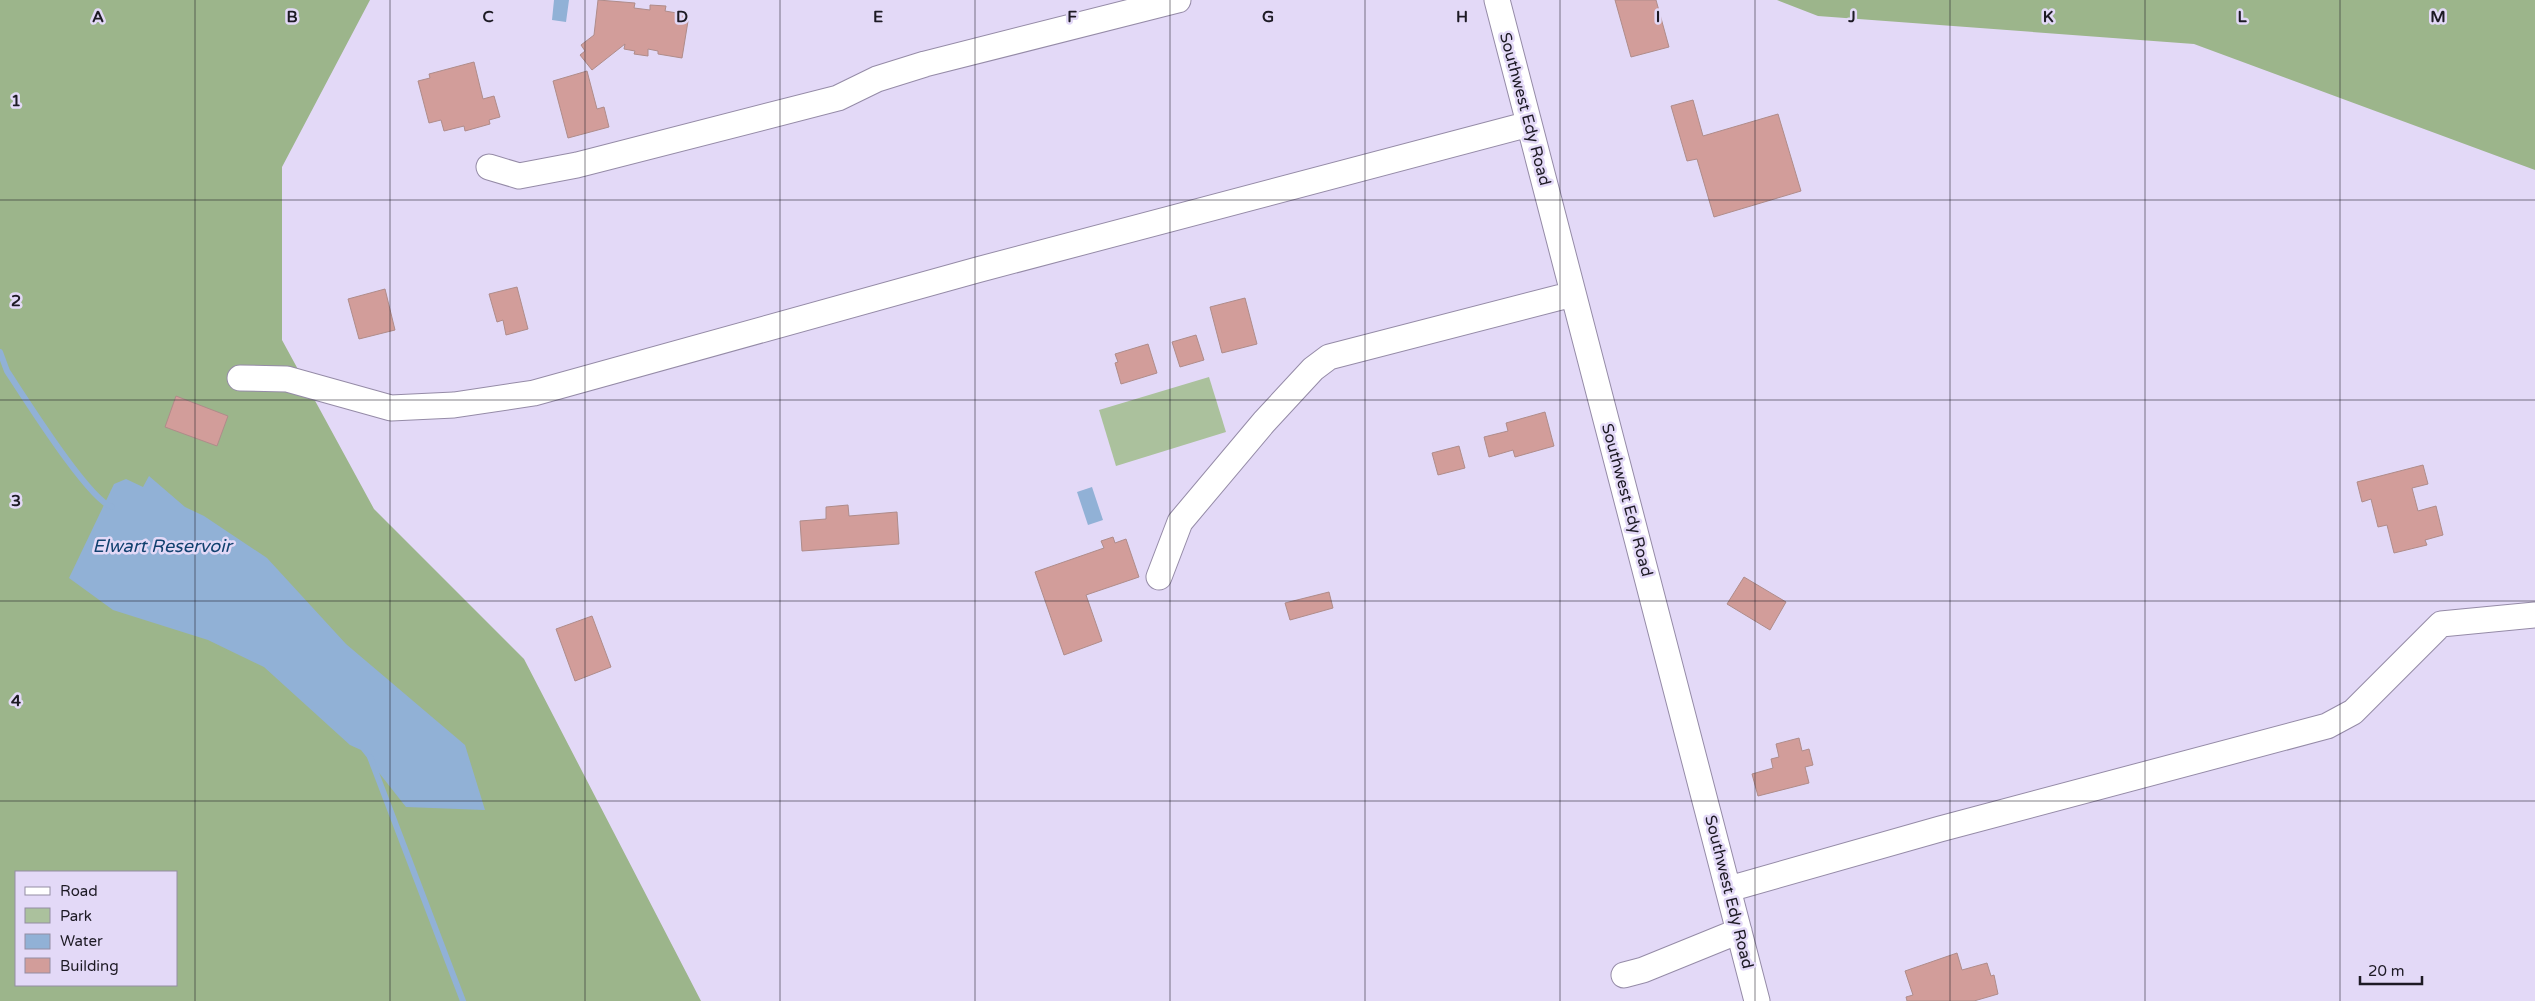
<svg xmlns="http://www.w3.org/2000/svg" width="2535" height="1001" viewBox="0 0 2535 1001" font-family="'Varela Round',sans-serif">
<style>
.green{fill:#abc19d}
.forest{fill:#9cb58b;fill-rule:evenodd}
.water{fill:#91b1d6}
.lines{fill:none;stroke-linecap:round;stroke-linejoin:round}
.stream{stroke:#91b1d6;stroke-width:6}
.building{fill:#d29d9a;stroke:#af8c8a}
.minor-casing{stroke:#958ba7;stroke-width:27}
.minor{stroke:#fff;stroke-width:25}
.grid{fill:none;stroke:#1d1a24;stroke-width:1;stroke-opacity:0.55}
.labels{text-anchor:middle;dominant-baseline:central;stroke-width:5;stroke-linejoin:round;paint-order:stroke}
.street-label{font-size:16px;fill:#1d1a24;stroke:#e3d9f7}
.water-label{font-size:18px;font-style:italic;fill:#11416f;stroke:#e3d9f7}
.grid-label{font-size:16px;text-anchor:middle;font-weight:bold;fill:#1d1a24;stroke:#e3d9f7;stroke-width:5;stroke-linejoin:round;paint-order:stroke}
</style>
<rect width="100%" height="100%" fill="#e3d9f7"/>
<!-- green -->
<path class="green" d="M1209,377L1226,432L1116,466L1099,410Z"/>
<!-- forest -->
<path class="forest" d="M0,0H370L282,167V340L374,509L524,659L701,1001H0ZM16,872H176V985H16Z
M1777,0H2535V170L2194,44L1818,16Z"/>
<!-- water -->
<path class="water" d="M554,0H569L566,22L552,20Z
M149,476L185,507L204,516L267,558L346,644L465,745L485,810L406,807L361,750L350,745L264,667L208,640L113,610L69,578L114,484L126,479L143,487Z
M1092,487L1103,520L1088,525L1077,492Z"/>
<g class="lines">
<!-- stream -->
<path class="stream" d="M0,352L7,371C25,398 88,499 112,507
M370,757L463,1001"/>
</g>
<!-- building -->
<path class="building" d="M598,0L635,3L634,8L650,10V5L666,6L665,11L689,15L682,58L658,54V51L648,49V56L634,54L635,51L624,49L625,44L592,70L580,55L585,51L581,45L594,35Z
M1615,0H1656L1669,47L1631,57Z
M474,62L483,99L494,96L500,117L489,120L490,124L465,131L464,126L444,131L441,120L429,123L418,81L430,78L429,74Z
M587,71L597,109L604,107L609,127L568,138L553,81Z
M1693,100L1703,136L1778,114L1801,191L1714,217L1697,159L1687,161L1671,106Z
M517,287L528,329L506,335L503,320L497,322L489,294Z
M385,289L395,330L359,339L348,299Z
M1245,298L1257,344L1222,353L1210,307Z
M1196,335L1204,360L1180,367L1172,342Z
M1148,344L1157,373L1121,384L1115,363L1118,362L1115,354Z
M176,396L228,416L217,446L165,427Z
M1545,412L1554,446L1515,457L1513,450L1489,457L1484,437L1508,431L1506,423Z
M1459,446L1465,468L1438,475L1432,453Z
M2423,465L2428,484L2412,488L2418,511L2436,506L2443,535L2425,540L2427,545L2394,553L2387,525L2378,527L2371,499L2362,502L2357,482Z
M848,505L849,516L897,512L899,544L802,551L800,521L826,519V507Z
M1113,537L1115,543L1126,539L1139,577L1086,595L1102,641L1064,655L1035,572L1104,548L1101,541Z
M1744,577L1786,602L1770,630L1727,604Z
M1329,592L1333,608L1290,620L1285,603Z
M592,616L611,667L575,681L556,629Z
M1799,738L1802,751L1809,749L1813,765L1805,767L1809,783L1758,796L1752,774L1773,768L1771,759L1779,757L1776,744Z
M1957,953L1962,970L1987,963L1991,976L1994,975L1998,994L1974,1001H1907L1906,997L1913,995L1905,971Z"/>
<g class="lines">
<!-- minor casing -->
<g class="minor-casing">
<path id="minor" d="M1497,0L1757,1001
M489,167L519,176L577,165L838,98L877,79L925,64L1178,0
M240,378L287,379L391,408L454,405L534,393L977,270L1529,124
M1159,577L1180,522L1264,422L1313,369L1329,357L1573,294
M1729,889L1940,829L2327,726L2353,712L2441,624L2535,615
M1624,975L1643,970L1739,931"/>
</g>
<!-- minor -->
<use href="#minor" class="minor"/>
</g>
<!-- grid -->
<path class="grid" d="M195,0V1001M390,0V1001M585,0V1001M780,0V1001M975,0V1001M1170,0V1001M1365,0V1001M1560,0V1001M1755,0V1001M1950,0V1001M2145,0V1001M2340,0V1001M0,200H2535M0,400H2535M0,601H2535M0,801H2535"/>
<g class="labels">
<!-- street labels -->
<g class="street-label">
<text transform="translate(1525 109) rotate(75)">Southwest Edy Road</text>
<text transform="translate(1627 500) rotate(75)">Southwest Edy Road</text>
<text transform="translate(1729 892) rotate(76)">Southwest Edy Road</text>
</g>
<!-- water labels -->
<g class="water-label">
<text x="162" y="546">Elwart Reservoir</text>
</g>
</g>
<g class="grid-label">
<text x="98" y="22">A</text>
<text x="292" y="22">B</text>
<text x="488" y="22">C</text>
<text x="682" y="22">D</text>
<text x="878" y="22">E</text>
<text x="1072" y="22">F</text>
<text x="1268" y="22">G</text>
<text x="1462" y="22">H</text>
<text x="1658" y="22">I</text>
<text x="1852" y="22">J</text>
<text x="2048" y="22">K</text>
<text x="2242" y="22">L</text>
<text x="2438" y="22">M</text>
<text x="16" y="106">1</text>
<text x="16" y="306">2</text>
<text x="16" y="506">3</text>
<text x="16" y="706">4</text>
</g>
<!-- legend -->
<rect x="15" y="871" width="162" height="115" fill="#e3d9f7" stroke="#948da3"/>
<rect x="25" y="887" width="25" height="8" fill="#ffffff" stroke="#948da3"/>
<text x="60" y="896" font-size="15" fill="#1d1a24">Road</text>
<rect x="25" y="908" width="25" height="15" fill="#abc19d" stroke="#948da3"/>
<text x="60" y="921" font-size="15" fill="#1d1a24">Park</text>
<rect x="25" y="934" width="25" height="15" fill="#91b1d6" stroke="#948da3"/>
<text x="60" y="946" font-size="15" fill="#1d1a24">Water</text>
<rect x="25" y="958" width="25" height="15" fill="#d29d9a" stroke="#948da3"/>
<text x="60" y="971" font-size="15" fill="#1d1a24">Building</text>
<!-- scale -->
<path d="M2360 976v8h62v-8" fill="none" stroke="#1d1a24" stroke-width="2.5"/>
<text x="2368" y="976" font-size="15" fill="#1d1a24" stroke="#e3d9f7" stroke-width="4" paint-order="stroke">20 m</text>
</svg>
